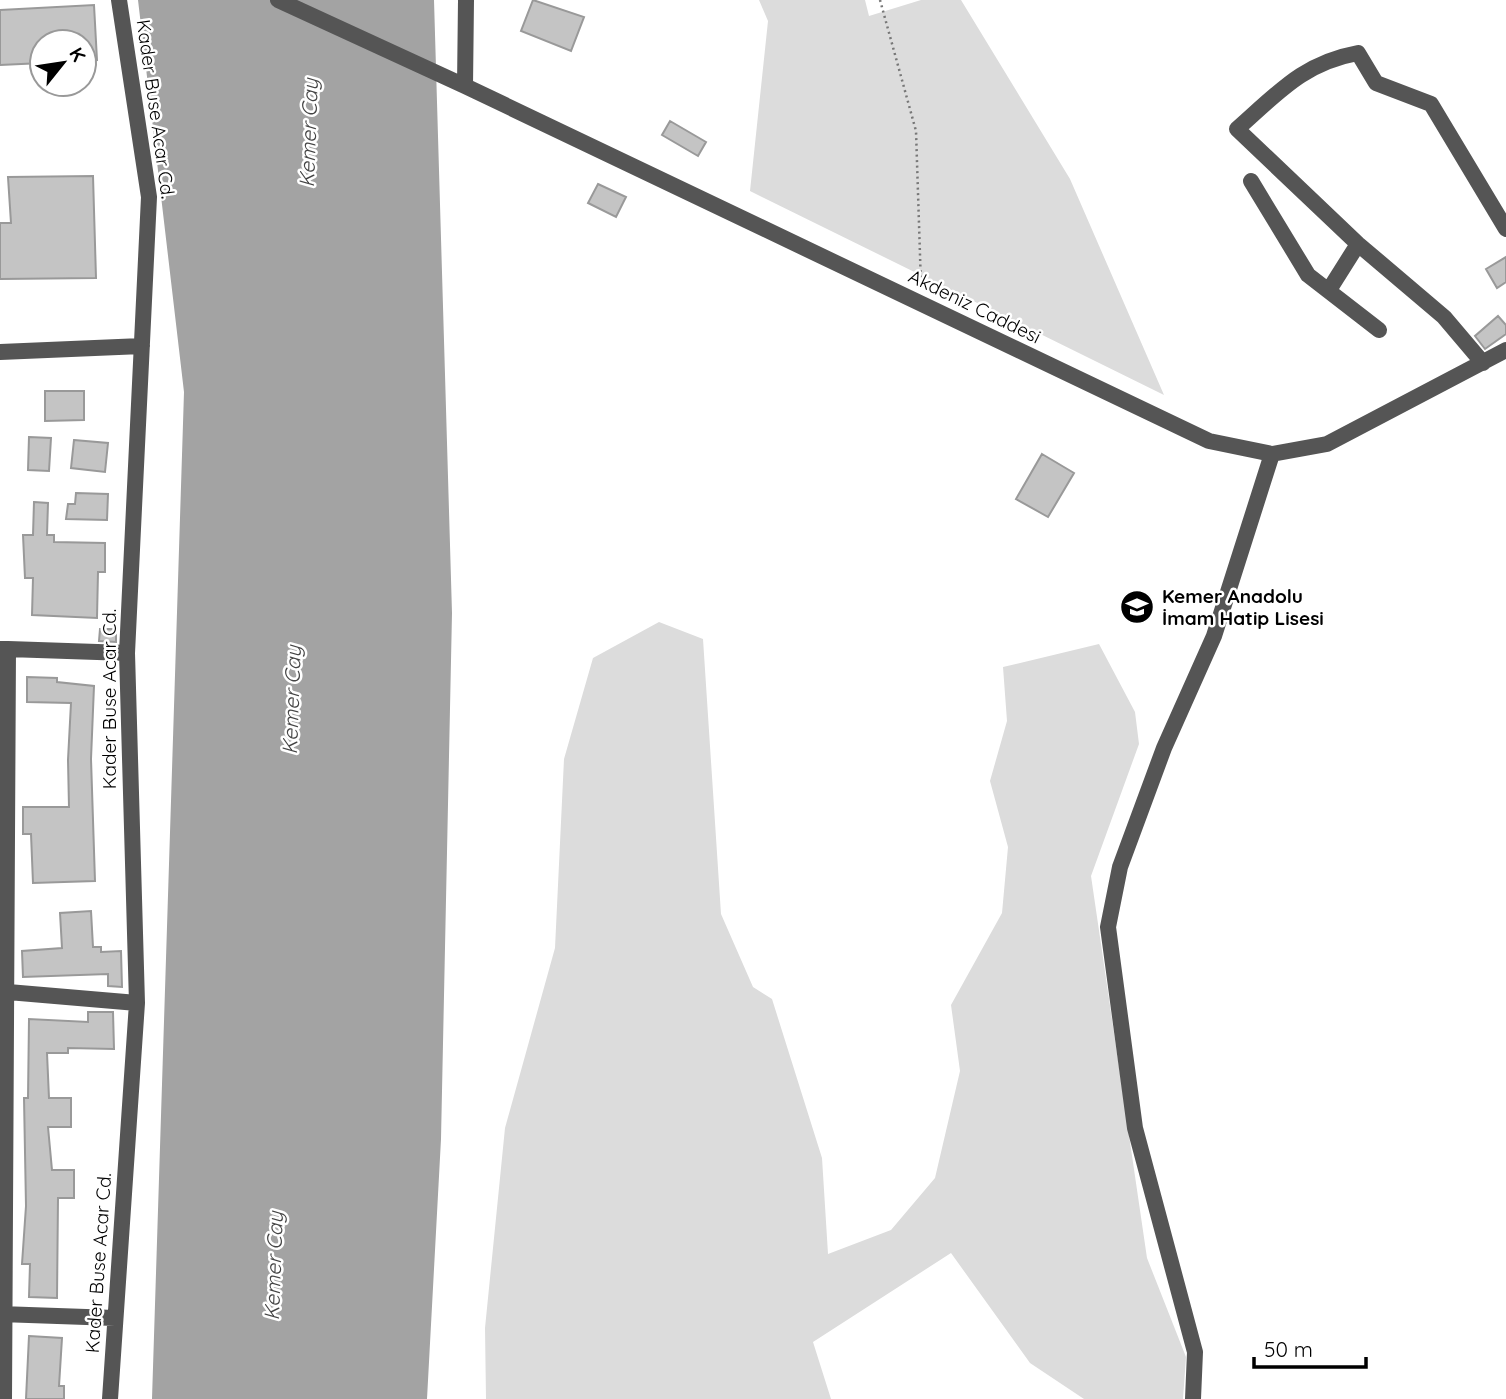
<svg xmlns="http://www.w3.org/2000/svg" width="1506" height="1399" viewBox="0 0 1506 1399" font-family="Quicksand,sans-serif">
<style>
.green{fill:#dcdcdc}
.water{fill:#a3a3a3}
.building{fill:#c4c4c4;stroke:#999;stroke-width:2}
.lines{fill:none;stroke-linecap:round;stroke-linejoin:round}
.path{stroke:#777;stroke-width:2.5;stroke-dasharray:2 3.5;stroke-linecap:butt}
.minor{stroke:#555;stroke-width:16}
.labels{text-anchor:middle;dominant-baseline:central;stroke-width:5;stroke-linejoin:round;paint-order:stroke}
.street-label{font-size:19px;fill:#000;stroke:#fff}
.poi-label{font-size:19px;font-weight:bold;fill:#000;stroke:#fff;text-anchor:start}
.water-label{font-size:21px;font-style:italic;fill:#444;stroke:#fff}
</style>
<rect width="100%" height="100%" fill="#fff"/>
<!-- green -->
<path class="green" d="M759,0H865L869,16L921,0H961L1070,179L1164,395L750,191L768,21Z
M659,622L703,639L721,914L753,987L772,999L822,1158L828,1254L891,1230L935,1178L960,1071L951,1005L1002,913L1008,847L990,781L1007,721L1003,667L1099,644L1135,712L1139,744L1091,876L1147,1258L1186,1357L1183,1399H1084L1030,1363L951,1253L813,1342L831,1399H486L485,1328L505,1128L555,948L564,759L593,658Z"/>
<!-- water -->
<path class="water" d="M138,0H434L452,613L441,1139L427,1399H152L184,392Z"/>
<!-- building -->
<path class="building" d="M533,0L584,17L571,51L521,31Z
M94,5L97,60L84,61V42H42V63L0,65V10Z
M670,121L706,142L698,156L662,135Z
M93,176L96,278L0,279V223H11L8,177Z
M598,184L626,197L616,217L588,203Z
M1506,257V282L1497,288L1486,269Z
M1498,316L1506,325V334L1485,349L1475,336Z
M45,391H84V420L45,421Z
M29,437L51,438L49,471L28,470Z
M74,440L108,443L105,472L71,468Z
M1042,454L1074,473L1048,517L1016,499Z
M76,493L108,494L107,520L66,519L68,504H75Z
M34,502L48,503L47,535H54V542L105,543V572H98L97,618L32,615L33,578H25L23,535H33Z
M100,629H116V642L99,641Z
M27,677L57,678V682L94,686L91,759L95,881L33,883L31,834H23V807H69L68,760L71,703L27,702Z
M91,911L93,947H101V952L121,951L122,987L108,986V974L23,977L22,951L62,948L60,913Z
M88,1012H113L114,1049L68,1048V1053H47L49,1098H71V1127H48L52,1170H74V1198H58L57,1298L29,1297L30,1264H22L26,1206L24,1098H28L29,1019L88,1022Z
M29,1336L62,1338L59,1386H64V1399H26Z"/>
<g class="lines">
<!-- path -->
<path class="path" d="M880,0L916,131L921,286"/>
<!-- minor -->
<path class="minor" d="M278,0L465,86L1209,441L1272,454L1327,444L1506,350
M465,86L466,0
M1251,181L1308,275L1379,330
M1329,290L1358,244
M0,352L142,346
M1483,363L1444,317L1358,244L1237,129C1278,93 1303,63 1358,53L1376,83L1431,104L1506,229
M0,649H8L4,1399
M8,649L127,653
M0,989L8,992L137,1003
M0,1314L115,1318
M110,1399L137,1003L127,653L149,197L119,0
M1193,1399L1195,1352L1135,1128L1108,927L1120,867L1164,748L1214,636L1272,454"/>
</g>
<!-- icons -->
<defs>
<g id="school-disc" transform="scale(1.75)"><circle r="9.5" fill="#000" stroke="#fff"/><path d="M0-5L7-2L0 1L-7-2ZM-4 1L0 2.5L4 1V4Q0 6-4 4Z" fill="#fff"/></g>
</defs>
<g fill-rule="evenodd">
<use href="#school-disc" x="1137" y="607"/>
</g>
<g class="labels">
<!-- street labels -->
<g class="street-label">
<text transform="translate(156 109) rotate(82)">Kader Buse Acar Cd.</text>
<text transform="translate(975 306) rotate(26)">Akdeniz Caddesi</text>
<text transform="translate(109 699) rotate(-90)">Kader Buse Acar Cd.</text>
<text transform="translate(98 1263) rotate(-86)">Kader Buse Acar Cd.</text>
</g>
<!-- poi labels -->
<g class="poi-label">
<text x="1162" y="596">Kemer Anadolu<tspan x="1162" dy="22">İmam Hatip Lisesi</tspan></text>
</g>
<!-- water labels -->
<g class="water-label">
<text transform="translate(308 133) rotate(-88)">Kemer Cay</text>
<text transform="translate(291 700) rotate(-88)">Kemer Cay</text>
<text transform="translate(273 1266) rotate(-88)">Kemer Cay</text>
</g>
</g>
<!-- north arrow -->
<g transform="translate(63 63) rotate(60)"><circle r="33" fill="#ffffff" stroke="#999999" stroke-width="2"/>
<path d="M0-5L12 26L0 18L-12 26Z" fill="#000000"/>
<text y="-10" font-size="19" font-weight="bold" text-anchor="middle" fill="#000000">K</text>
</g>
<!-- scale -->
<path d="M1254 1357v10h112v-10" fill="none" stroke="#000000" stroke-width="3.5"/>
<text x="1264" y="1357" font-size="21" fill="#000000" stroke="#ffffff" stroke-width="5" paint-order="stroke">50 m</text>
</svg>
